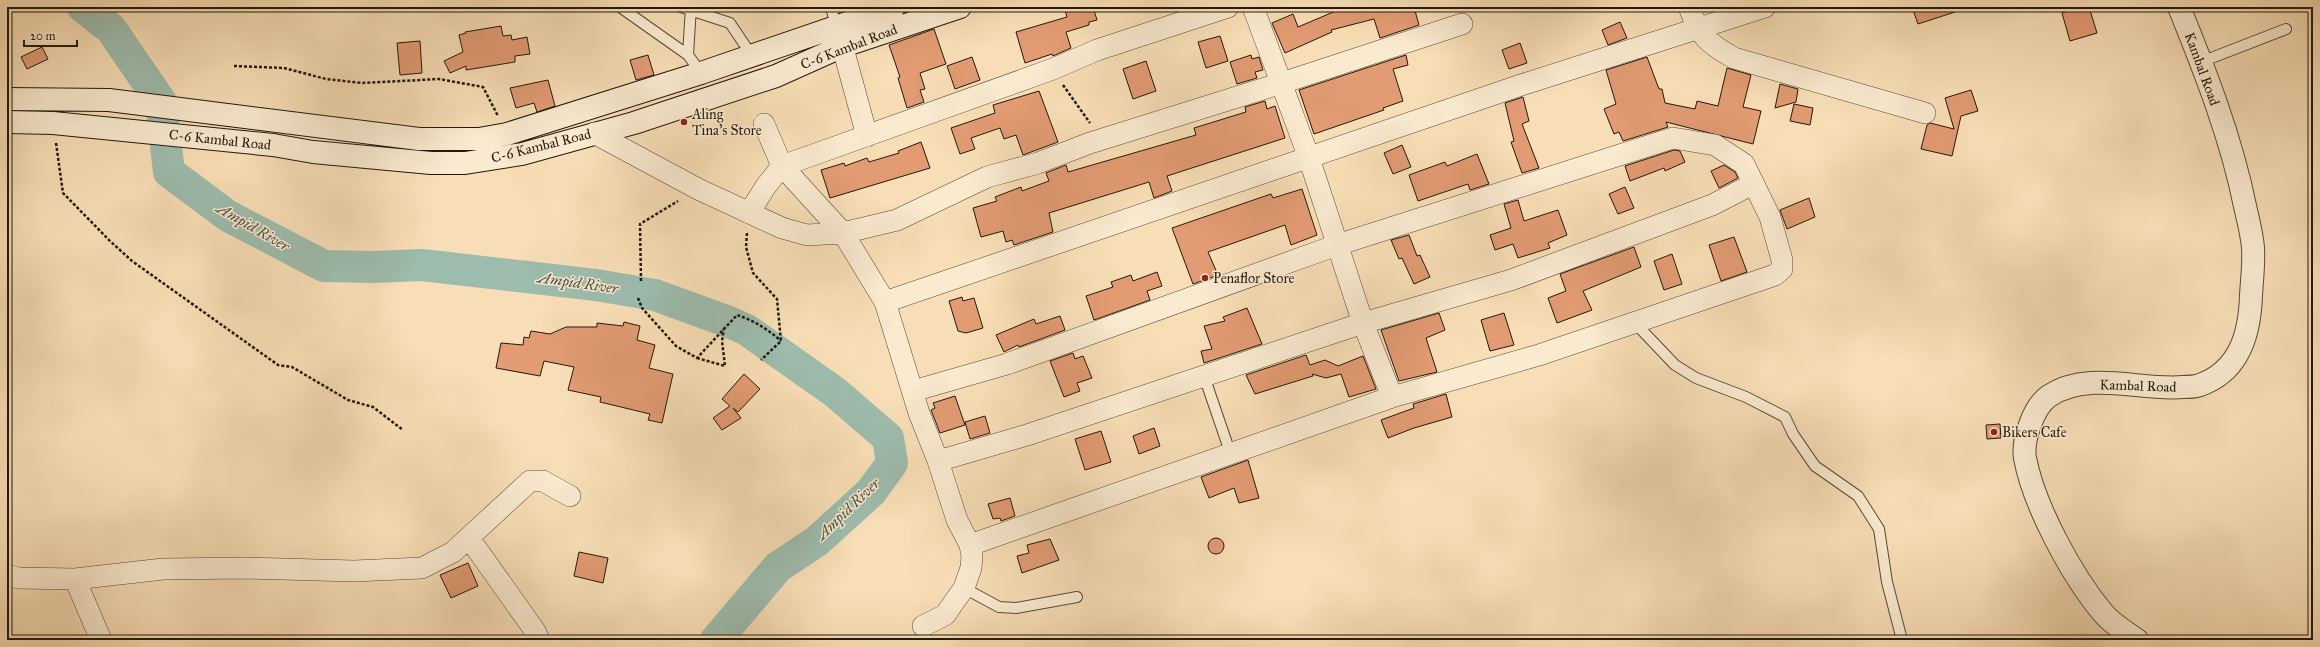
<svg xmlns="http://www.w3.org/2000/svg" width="2320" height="647" viewBox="0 0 2320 647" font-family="'IM FELL Great Primer',serif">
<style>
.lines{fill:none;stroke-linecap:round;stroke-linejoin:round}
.river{stroke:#9dbcad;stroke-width:32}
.building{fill:#e29b73;stroke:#22180d}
.service-casing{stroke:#584a37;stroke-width:12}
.minor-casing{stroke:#584a37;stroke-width:22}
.tertiary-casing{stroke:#584a37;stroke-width:24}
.secondary-casing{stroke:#22180d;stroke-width:24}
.path{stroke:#22180d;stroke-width:2.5;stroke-dasharray:3 2;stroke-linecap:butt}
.service{stroke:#faead0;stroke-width:10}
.minor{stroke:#faead0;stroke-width:21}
.tertiary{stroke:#faead0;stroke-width:22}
.secondary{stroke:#faead0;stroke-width:22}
.poi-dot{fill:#8f2418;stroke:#faead0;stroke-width:1.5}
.labels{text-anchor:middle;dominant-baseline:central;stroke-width:3;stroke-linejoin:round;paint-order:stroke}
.street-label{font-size:14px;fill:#22180d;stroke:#faead0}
.poi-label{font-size:14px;fill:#22180d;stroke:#faead0;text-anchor:start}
.water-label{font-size:15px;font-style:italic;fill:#4d5145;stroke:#faead0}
</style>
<rect width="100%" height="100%" fill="#f8deb6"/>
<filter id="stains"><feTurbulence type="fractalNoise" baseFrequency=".005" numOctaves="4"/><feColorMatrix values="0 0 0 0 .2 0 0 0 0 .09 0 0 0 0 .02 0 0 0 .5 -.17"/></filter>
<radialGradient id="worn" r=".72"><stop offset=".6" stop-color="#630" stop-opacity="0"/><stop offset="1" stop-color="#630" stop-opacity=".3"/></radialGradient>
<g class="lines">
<!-- river -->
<path class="river" d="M83,7L111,29L161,102L169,172L228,216L324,266L373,267L422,265L596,285L655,295L729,322L747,330L836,393L888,438L892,463L871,492L817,541L778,567L716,640"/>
</g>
<!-- building -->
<path class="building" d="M1064,7H1093L1097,20L1089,22V25L1066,32L1071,48L1053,56L1052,54L1025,63L1016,32L1067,17Z
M1337,7H1414L1419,25L1380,38L1374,19L1331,30L1332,32L1285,53L1272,23L1293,14L1298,27L1338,10Z
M1912,7H1960L1961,10L1918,24Z
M2080,7H2089L2097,33L2070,41L2062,13Z
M1620,22L1627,38L1608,45L1602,30Z
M501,26L503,36L511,35L512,40L527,37L530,54L515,56V62L466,70V66L450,73L444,61L463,52L459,35L466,33L465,32Z
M934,29L946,64L920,73L925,89L920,90L924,102L907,108L898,78L900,77L889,45Z
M1220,36L1228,61L1206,68L1198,42Z
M420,41L422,73L400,75L397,43Z
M1520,43L1527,63L1509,69L1502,50Z
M42,47L48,59L27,69L21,57Z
M648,55L654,75L636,80L630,60Z
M1251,55L1252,59L1259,57L1263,70L1255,72L1257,78L1237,84L1230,62Z
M1406,55L1408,65L1393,69L1403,101L1383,108L1384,110L1314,134L1299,90Z
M972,57L980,80L955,89L947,66Z
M1647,57L1659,89H1662L1665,103L1695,109L1697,101L1718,106L1727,68L1751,75L1743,107L1761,111L1753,144L1666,122L1668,127L1623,141L1619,132L1614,134L1604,109L1616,104L1606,70Z
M1146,61L1156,91L1133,99L1123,69Z
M548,80L555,106L537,112L534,103L516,108L510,88Z
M1780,84L1798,89L1796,102L1775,108Z
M1971,90L1978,111L1961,116L1952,156L1921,149L1927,125L1930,123L1954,129L1945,98Z
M1039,91L1058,142L1023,155L1016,135L1004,139L1000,128L971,138L975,149L960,154L951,128L995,113L993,105Z
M1523,97L1529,121L1522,124L1539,168L1522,173L1511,142L1514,141L1505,103Z
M1265,101L1267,109L1275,106L1285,138L1167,176L1172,191L1154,198L1149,182L1049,213L1053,232L1014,245L1012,240L1006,242L1003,231L981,237L973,208L997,201L995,197L1021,187L1022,191L1049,181L1046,173L1066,165L1068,172L1196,135L1194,128L1246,112L1245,107Z
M1794,104L1813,108L1810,125L1790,121Z
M921,142L930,168L830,198L821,170L844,163L845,166L867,158L869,162L899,153L898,151Z
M1402,145L1411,167L1393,174L1384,153Z
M1674,150L1680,151L1685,162L1665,171L1664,168L1630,181L1625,166Z
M1477,154L1489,184L1470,190L1468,184L1418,201L1409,175L1445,162L1447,166Z
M1724,165L1735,172L1738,178L1719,188L1711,171Z
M1625,187L1634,208L1618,214L1609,194Z
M1302,189L1317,235L1291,245L1285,225L1208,252L1218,275L1193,284L1172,228L1271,194L1273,198Z
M1809,198L1815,217L1787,229L1780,210Z
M1518,200L1524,221L1558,210L1567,235L1548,243L1550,248L1518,258L1513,244L1495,250L1490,235L1511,228L1504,204Z
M1409,235L1417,256L1420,255L1430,277L1414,284L1402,258L1399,259L1391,240Z
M1734,237L1747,272L1721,281L1709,245Z
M1634,247L1641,267L1583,291L1592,310L1557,323L1548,298L1566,291L1560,274Z
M1672,254L1682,284L1664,290L1654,261Z
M1157,272L1162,286L1147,291L1150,300L1094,320L1086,296L1113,287L1111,282L1131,275L1133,281Z
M962,297L963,301L974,298L983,328L966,333L958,331L949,301Z
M1247,308L1262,344L1204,363L1201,351L1212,349L1204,326L1225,321L1223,317Z
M1439,313L1445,330L1426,338L1437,372L1399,381L1381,330Z
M1504,313L1514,345L1490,351L1481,320Z
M1060,316L1065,330L1019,347L1018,345L1004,352L996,335L1034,319L1036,324Z
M624,322L640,326L637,340L655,345L649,368L673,374L662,423L648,420L650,414L600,402L601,397L568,390L574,367L544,361L540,376L496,368L501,343L523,345L524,337L529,338L531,331L550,334L566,327H597V323L623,326Z
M1073,353L1075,359L1083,356L1092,378L1077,383L1080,391L1064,397L1050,361Z
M1306,355L1310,365L1325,360L1338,366L1363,356L1376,389L1349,397L1341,374L1326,378L1312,374L1313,376L1255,394L1246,375Z
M744,374L760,389L738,412L733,408L741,418L722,430L713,418L730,406L722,399Z
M1446,394L1452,417L1414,428L1388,438L1381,420L1414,408L1413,404Z
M955,396L965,425L940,433L931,410L935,408L933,403Z
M985,416L990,433L970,439L965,422Z
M2000,424L2001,438L1987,439L1986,425Z
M1154,428L1160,446L1139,454L1133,436Z
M1101,431L1111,462L1085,470L1075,439Z
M1248,460L1259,498L1239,503L1234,488L1209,498L1201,477Z
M1010,498L1015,516L1001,521L1000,518L993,519L988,504Z
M1208 546a8 8 0 1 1 16 0a8 8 0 1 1-16 0Z
M1050,539L1059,560L1022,573L1017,556L1029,553L1027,545Z
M579,552L608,558L603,583L574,576Z
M468,563L478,586L451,598L440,575Z"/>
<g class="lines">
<!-- service casing -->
<g class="service-casing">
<path id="service" d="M620,7L688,55L701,73
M681,7L730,23L752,56
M831,7L836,26
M688,55L691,7
M2201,62L2286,29
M1636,324L1675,365L1696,378L1746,397L1785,417L1793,434L1815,466L1858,496L1879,529L1887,582L1902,640
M1204,376L1230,452
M964,588L999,607L1016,608L1077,597"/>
</g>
<!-- minor casing -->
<g class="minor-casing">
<path id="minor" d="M1253,7L1309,158L1363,323L1392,397
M1689,7C1699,35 1707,43 1734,58L1925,113
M838,30L867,136
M594,133L698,189L782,228L807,235L843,233L897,220L987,177L1038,163L1090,143L1282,83L1462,24
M749,213L766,186L782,166L764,124
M885,302L1521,85L1765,7
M913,391L1007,364L1337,245L1673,138L1715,145L1744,164L1770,217L1782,260V269L1775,275L1539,355L1392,397L970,545
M938,461L1027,435L1363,323L1511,280L1712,205L1753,184
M469,538L535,631L539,640
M7,575L18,578L75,579L101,640
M75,579L163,569L246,568L354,571L422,568L453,552L530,481H543L570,496
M923,626L945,615L964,588L971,568L972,556L970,545L957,520L938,461L919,413L885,302L843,233L782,166L1053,69L1097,50L1228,7"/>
</g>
<!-- tertiary casing -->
<g class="tertiary-casing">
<path id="tertiary" d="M2137,640C2126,632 2112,624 2103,613C2072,576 2034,506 2025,458C2022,440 2034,406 2049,396C2088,370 2140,391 2183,387C2189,387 2195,387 2200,385C2240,371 2250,333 2251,295C2252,279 2254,263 2253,248C2252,234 2248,219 2245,206C2231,137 2205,71 2179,7"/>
</g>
<!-- secondary casing -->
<g class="secondary-casing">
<path id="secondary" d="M7,99L109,100L419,139H479L507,134L701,73L894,7
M7,122L53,123L273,145L313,152L431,163H465L522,154L634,123L776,76L843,46L960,7"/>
</g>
<!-- path -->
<path class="path" d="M234,66L284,68L326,79L362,83L439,79L483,87L498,116
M1063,85L1090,123
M56,143L63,193L110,241L132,261L278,365L292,367L348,400L373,407L403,430
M747,233L746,247L753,273L777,299L781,341L761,360
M641,281L640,224L678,201
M638,298L642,308L676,346L697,358L737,315C753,320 769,330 781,341
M697,358L725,366L722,341L724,328"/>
<!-- service -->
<use href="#service" class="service"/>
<!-- minor -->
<use href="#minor" class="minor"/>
<!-- tertiary -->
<use href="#tertiary" class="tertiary"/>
<!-- secondary -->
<use href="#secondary" class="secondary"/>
</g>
<!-- markers -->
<g class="poi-dot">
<circle cx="684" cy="122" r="4"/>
<circle cx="1205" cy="278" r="4"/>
<circle cx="1994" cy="432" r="4"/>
</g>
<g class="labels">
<!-- street labels -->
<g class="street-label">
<text transform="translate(849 47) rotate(-21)">C-6 Kambal Road</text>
<text transform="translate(2202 69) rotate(70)">Kambal Road</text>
<text transform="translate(220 140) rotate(6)">C-6 Kambal Road</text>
<text transform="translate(541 146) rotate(-14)">C-6 Kambal Road</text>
<text transform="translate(2138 386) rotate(2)">Kambal Road</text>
</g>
<!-- poi labels -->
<g class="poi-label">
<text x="692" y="114">Aling<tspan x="692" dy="16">Tina's Store</tspan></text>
<text x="1213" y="278">Penaflor Store</text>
<text x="2002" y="432">Bikers Cafe</text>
</g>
<!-- water labels -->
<g class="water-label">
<text transform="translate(253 227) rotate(30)">Ampid River</text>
<text transform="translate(578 283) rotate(8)">Ampid River</text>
<text transform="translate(848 509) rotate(-44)">Ampid River</text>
</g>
</g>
<!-- margin -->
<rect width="2320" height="647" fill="none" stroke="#f8deb6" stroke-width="24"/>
<rect x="8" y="8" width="2304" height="631" fill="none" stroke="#22180d" stroke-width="2"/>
<rect x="12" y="12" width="2296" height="623" fill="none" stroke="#22180d"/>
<!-- scale -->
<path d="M24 40v6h53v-6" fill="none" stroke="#22180d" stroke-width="2"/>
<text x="30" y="40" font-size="12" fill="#22180d" stroke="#faead0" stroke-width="3" paint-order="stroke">20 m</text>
<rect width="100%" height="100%" filter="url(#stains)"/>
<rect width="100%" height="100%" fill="url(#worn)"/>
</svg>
